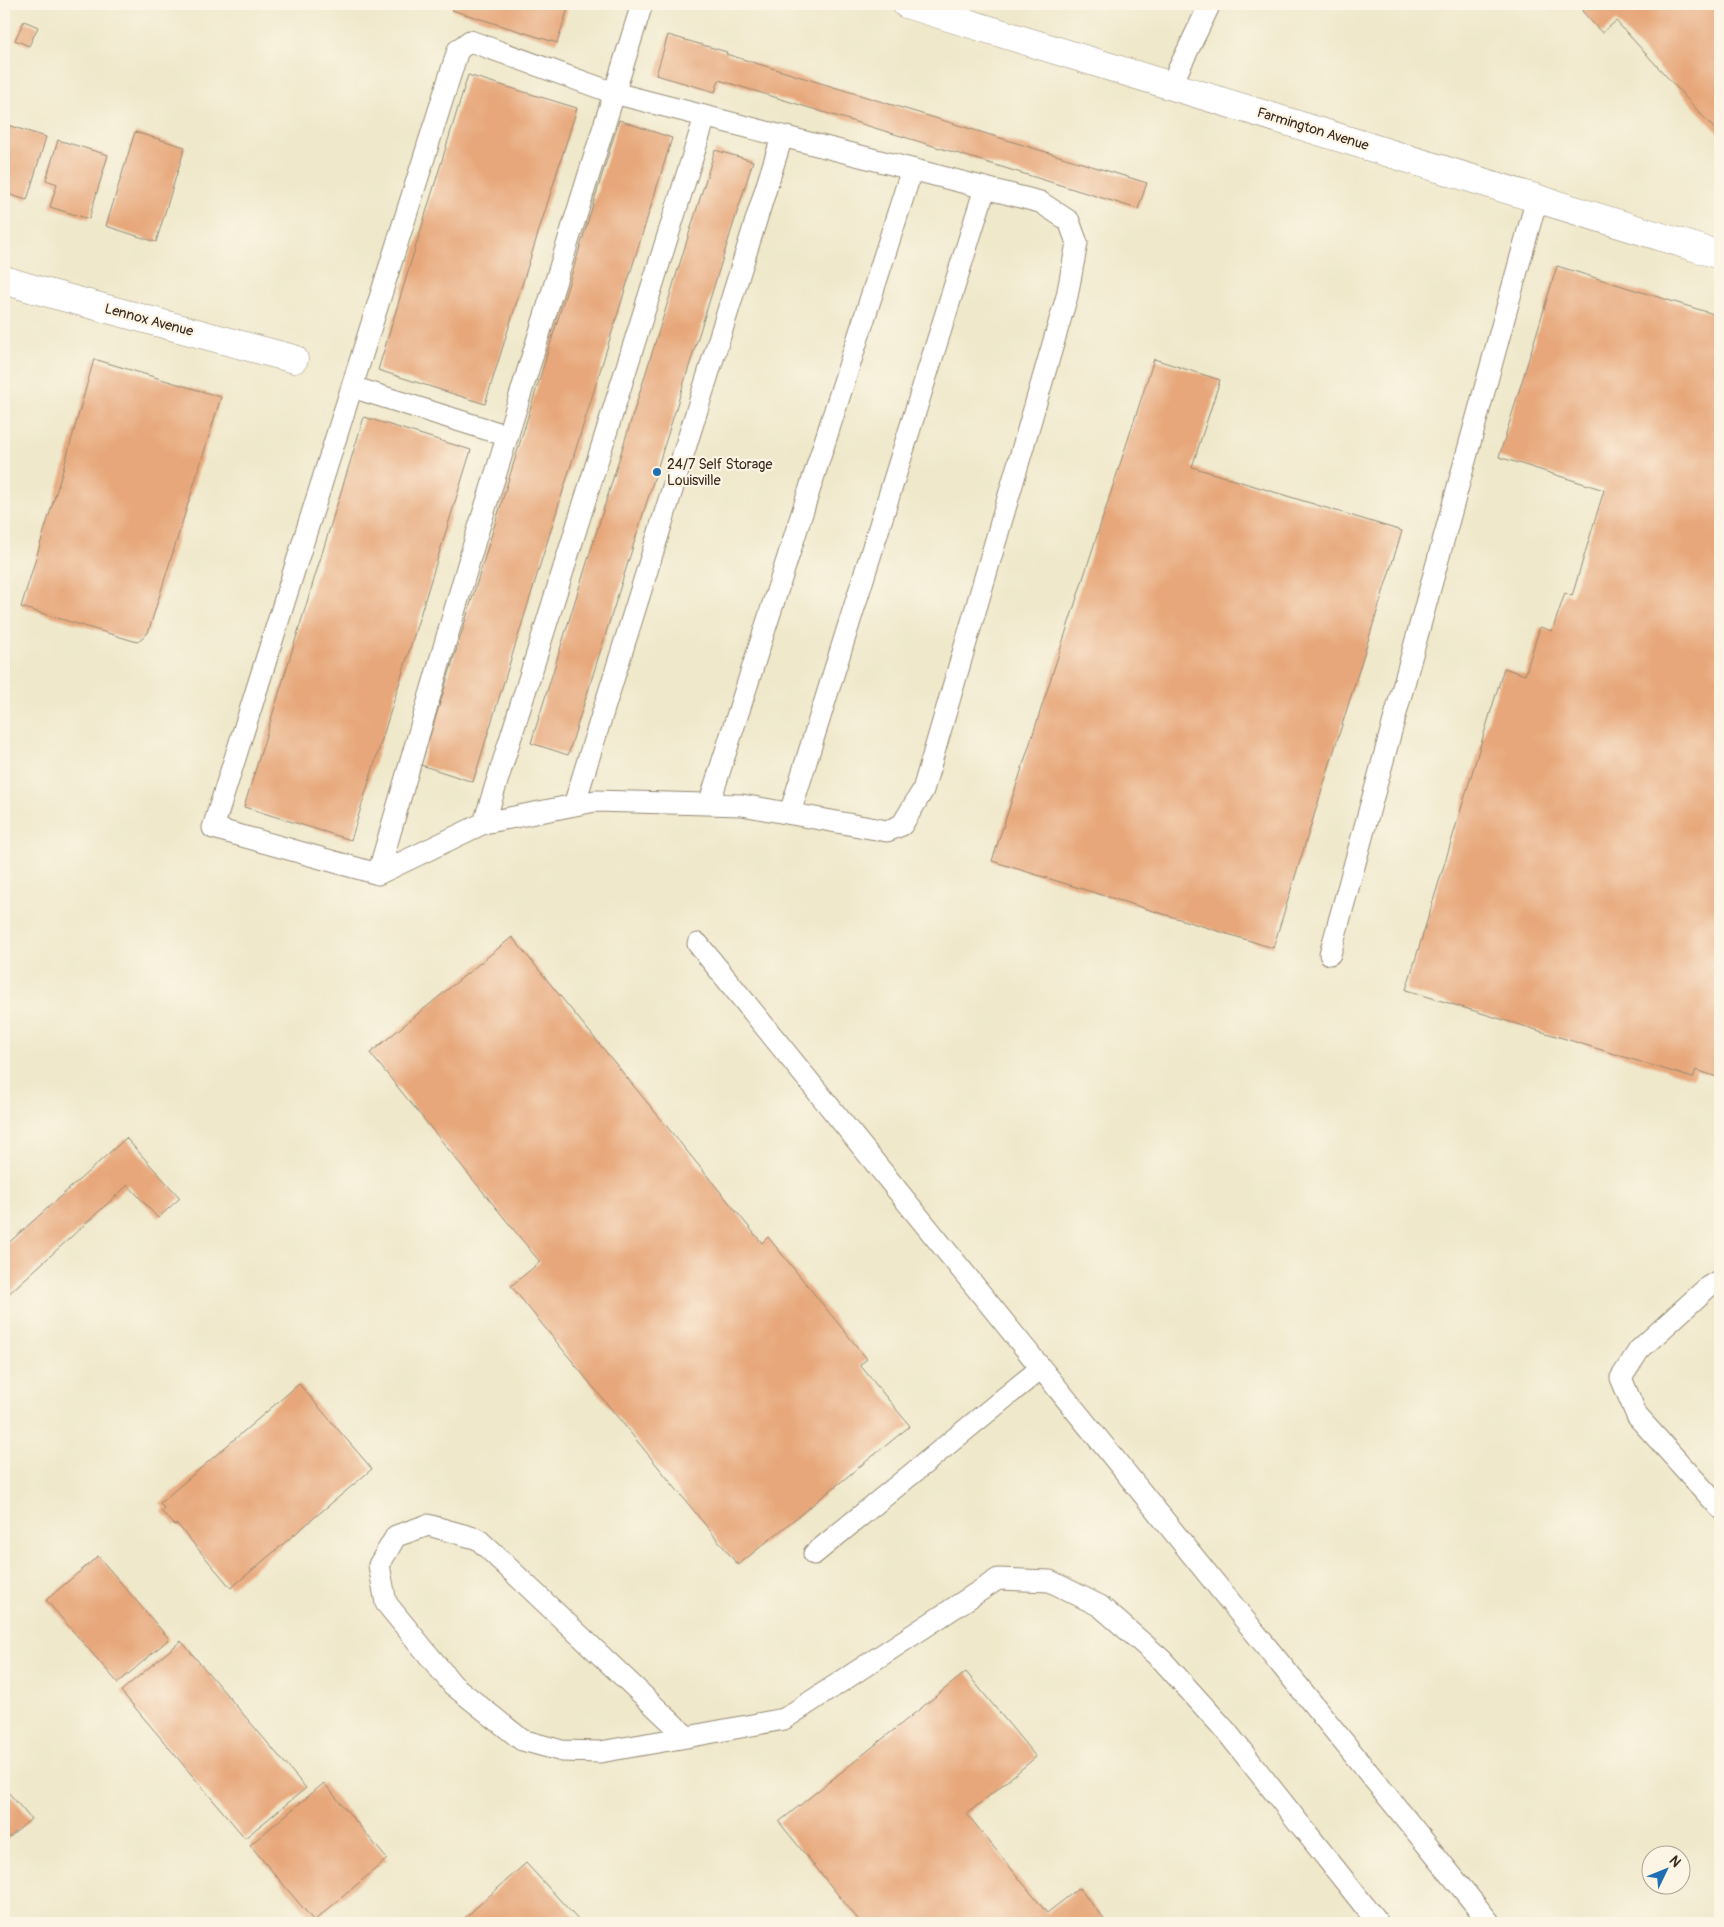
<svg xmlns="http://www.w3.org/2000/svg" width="1724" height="1927" viewBox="0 0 1724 1927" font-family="Pangolin,sans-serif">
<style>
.building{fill:#e7a77a}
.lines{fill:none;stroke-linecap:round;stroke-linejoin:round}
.service-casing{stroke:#958974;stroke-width:23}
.minor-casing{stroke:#958974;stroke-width:29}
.service{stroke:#fff;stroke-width:21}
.minor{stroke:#fff;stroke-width:28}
.poi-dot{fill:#1f6fb2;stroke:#fcf5e5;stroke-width:2}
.labels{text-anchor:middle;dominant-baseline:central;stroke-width:4.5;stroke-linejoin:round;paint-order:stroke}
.street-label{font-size:14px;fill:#3b2a1e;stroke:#fcf5e5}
.poi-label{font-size:14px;fill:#3b2a1e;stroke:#fcf5e5;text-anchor:start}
</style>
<rect width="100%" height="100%" fill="#fcf5e5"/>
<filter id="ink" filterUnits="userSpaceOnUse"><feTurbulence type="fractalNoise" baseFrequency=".02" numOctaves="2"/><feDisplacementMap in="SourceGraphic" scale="10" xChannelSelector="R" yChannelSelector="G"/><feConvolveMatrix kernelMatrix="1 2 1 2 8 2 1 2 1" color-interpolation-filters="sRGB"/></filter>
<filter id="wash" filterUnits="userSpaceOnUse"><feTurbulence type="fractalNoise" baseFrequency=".0096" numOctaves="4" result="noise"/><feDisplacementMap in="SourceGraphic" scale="20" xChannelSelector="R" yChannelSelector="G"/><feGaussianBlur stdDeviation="1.12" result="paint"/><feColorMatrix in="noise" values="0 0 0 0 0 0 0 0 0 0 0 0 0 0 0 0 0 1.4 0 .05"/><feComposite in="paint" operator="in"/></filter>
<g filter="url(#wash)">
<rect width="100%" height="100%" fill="#efe8cb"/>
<g id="blocks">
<!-- building -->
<path class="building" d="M454,4H554L568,8L557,43L452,10Z
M1590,4H1720V135L1616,21L1602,33L1582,11Z
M24,21L38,27L29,46L15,40Z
M668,35L727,52L726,54L1147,183L1138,209L719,80L715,92L656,75Z
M468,75L577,108L485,404L378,370Z
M619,120L672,138L473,782L421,765Z
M4,124L46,137L27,200L4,193Z
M135,132L185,147L156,242L106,226Z
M58,140L108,155L89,219L50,207L57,184L46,180Z
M715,150L753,161L568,755L531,743Z
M1557,266L1720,316V1078L1696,1070L1693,1078L1406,990L1504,668L1525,675L1540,627L1552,631L1565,593L1572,596L1604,490L1499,457Z
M94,359L221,397L148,633L137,642L21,607L63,470Z
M1154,359L1220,380L1192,467L1402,531L1273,948L992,861Z
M364,417L471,450L351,840L244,807Z
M512,937L762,1243L768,1237L867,1359L860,1365L910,1426L738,1565L511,1286L540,1262L370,1053Z
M126,1138L180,1198L158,1218L128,1185L4,1298V1247Z
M299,1384L372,1469L231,1588L177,1524L175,1525L161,1511L164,1508L160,1503Z
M98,1556L169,1639L118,1683L46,1600Z
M181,1641L306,1788L245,1838L121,1691Z
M966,1672L1036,1757L967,1814L1047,1913L1079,1888L1107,1923H861L779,1822Z
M324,1783L387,1859L314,1921L250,1845Z
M7,1791L31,1819L4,1842V1794Z
M526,1863L581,1923H459Z"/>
</g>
</g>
<g filter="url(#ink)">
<use href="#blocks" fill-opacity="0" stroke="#958974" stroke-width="1"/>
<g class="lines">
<!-- service casing -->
<g class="service-casing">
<path id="service" d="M1171,85L1210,4
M352,387L508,436
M709,804L912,169
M574,805L782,137
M790,813L985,188
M484,823L705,117
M378,874L484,823L595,801L742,805L887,831L902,825L923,790L1067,296L1077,243L1069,221L1040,202L614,93L470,41L458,50L213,828L378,874L476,537L642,4
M698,944L1490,1923
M1330,954L1537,198
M1720,1280L1708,1287L1639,1350L1621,1378L1637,1416L1720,1508
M814,1554L1041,1368
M687,1737L478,1539L428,1525L396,1536L379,1565L386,1603L453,1685L522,1740L562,1751L600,1752L687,1737L784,1719L998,1579L1050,1581L1100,1606L1162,1660L1226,1731L1378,1923"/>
</g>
<!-- minor casing -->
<g class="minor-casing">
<path id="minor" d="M906,4L1720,255
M4,280L37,290L294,359"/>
</g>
<!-- service -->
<use href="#service" class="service"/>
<!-- minor -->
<use href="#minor" class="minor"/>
</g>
</g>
<!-- markers -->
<circle class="poi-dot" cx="657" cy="472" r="5"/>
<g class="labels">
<!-- street labels -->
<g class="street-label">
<text transform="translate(1313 129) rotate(17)">Farmington Avenue</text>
<text transform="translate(149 320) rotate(15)">Lennox Avenue</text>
</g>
<!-- poi labels -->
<g class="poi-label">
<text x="667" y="464">24/7 Self Storage<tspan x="667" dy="16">Louisville</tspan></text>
</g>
</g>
<!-- margin -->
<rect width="1724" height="1927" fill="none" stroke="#fcf5e5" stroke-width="20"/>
<!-- north arrow -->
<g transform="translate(1666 1870) rotate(47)"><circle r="24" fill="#fcf5e5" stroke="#afa495"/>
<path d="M0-4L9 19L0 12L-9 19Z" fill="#1f6fb2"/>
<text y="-8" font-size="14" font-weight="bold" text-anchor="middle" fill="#3b2a1e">N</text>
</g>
</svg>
